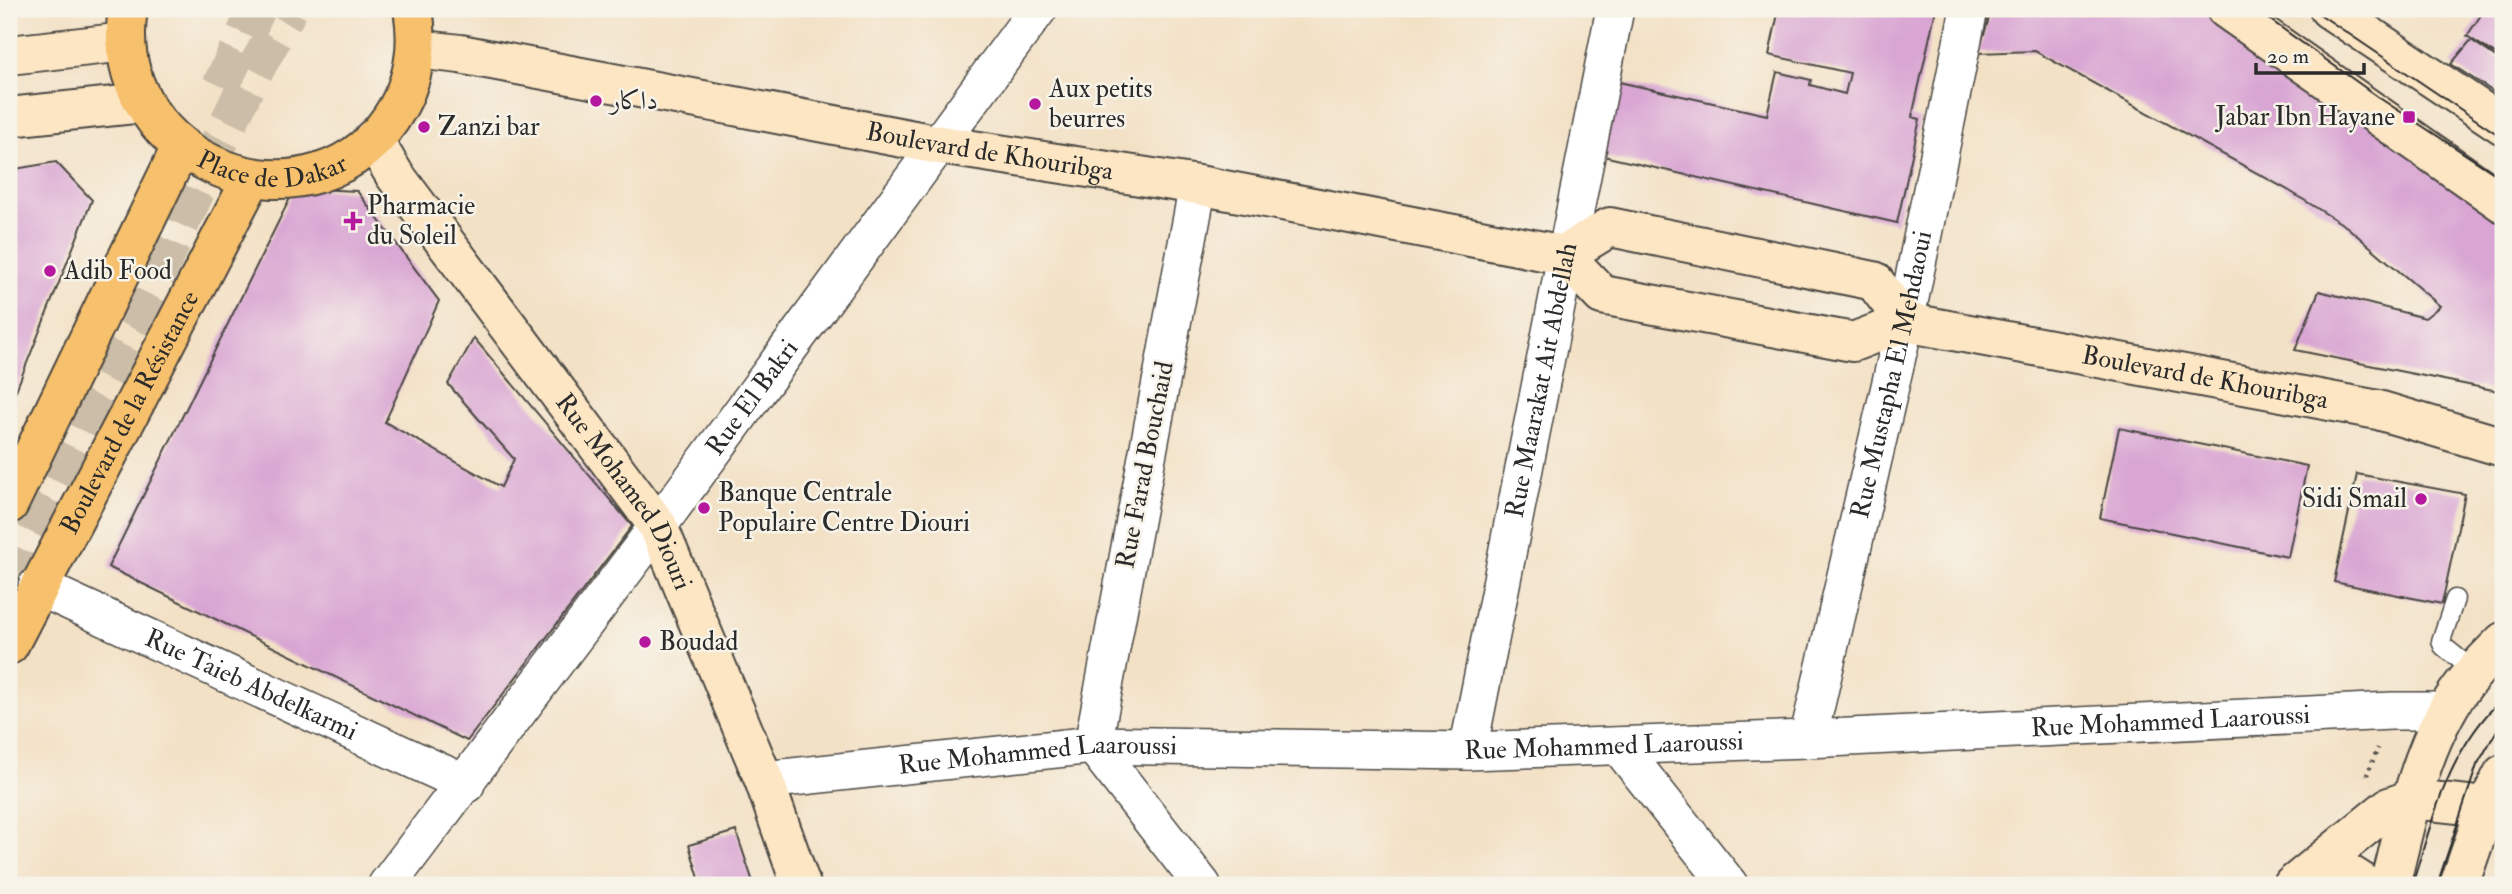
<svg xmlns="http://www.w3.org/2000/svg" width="2512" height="894" viewBox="0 0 2512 894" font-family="'IM FELL Double Pica',Amiri,serif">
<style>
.building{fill:#d9a6d3}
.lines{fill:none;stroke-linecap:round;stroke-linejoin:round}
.primary-tunnel{stroke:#cbbda7;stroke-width:38;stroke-dasharray:38 19;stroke-linecap:butt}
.lane-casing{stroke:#494642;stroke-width:21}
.street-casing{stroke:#494642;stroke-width:40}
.secondary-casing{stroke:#494642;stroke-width:42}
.primary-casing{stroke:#494642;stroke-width:42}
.path{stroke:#494642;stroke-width:4.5;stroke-dasharray:2 5;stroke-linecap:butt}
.lane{stroke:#fff;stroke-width:18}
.street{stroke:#fff;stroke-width:37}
.secondary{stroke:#fce6c4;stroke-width:38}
.primary{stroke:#f7c06c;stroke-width:38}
.tram{stroke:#2b2b2b;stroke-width:2}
.poi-dot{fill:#b5179e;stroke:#f7f3e8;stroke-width:2.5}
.labels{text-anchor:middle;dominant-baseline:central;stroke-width:5;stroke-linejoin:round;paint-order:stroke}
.poi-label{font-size:26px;fill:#2b2b2b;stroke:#f7f3e8;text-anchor:start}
.street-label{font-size:26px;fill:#2b2b2b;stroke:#f7f3e8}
</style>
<rect width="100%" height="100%" fill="#f7f3e8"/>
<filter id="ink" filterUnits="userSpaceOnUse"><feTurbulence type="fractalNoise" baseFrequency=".0143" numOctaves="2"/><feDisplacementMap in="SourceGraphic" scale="14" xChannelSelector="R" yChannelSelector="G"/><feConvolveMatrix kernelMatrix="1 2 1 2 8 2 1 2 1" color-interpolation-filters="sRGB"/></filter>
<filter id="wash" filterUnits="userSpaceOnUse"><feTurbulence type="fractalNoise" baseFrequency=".00686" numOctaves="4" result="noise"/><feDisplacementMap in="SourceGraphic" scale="28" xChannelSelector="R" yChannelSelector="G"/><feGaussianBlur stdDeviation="1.57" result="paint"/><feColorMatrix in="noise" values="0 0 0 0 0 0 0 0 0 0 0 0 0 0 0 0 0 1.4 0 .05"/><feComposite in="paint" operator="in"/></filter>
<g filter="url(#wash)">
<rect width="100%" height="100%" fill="#f3e1c6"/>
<g id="blocks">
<!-- building -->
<path class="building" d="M1779,9H1936L1912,117L1920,119L1897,223L1603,156L1619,82L1767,115L1777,72L1811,80L1810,85L1845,94L1850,73L1769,55Z
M1992,9H2211L2503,218V392L2295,350L2319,291L2425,318L2440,306L2347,227L2288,190L2035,51L1978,53Z
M2485,9L2503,19V59L2467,36Z
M2471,40L2503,62V98L2451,64Z
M56,162L92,200L9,408V170Z
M295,188L357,191L439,301L385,422L501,487L514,459L448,384L474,338L632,526L467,741L108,567Z
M2119,428L2307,466L2288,557L2100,518Z
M2357,474L2465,494L2442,604L2334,582Z
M736,831L754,885H701L689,845Z"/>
</g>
</g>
<g filter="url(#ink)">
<use href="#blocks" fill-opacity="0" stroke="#494642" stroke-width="2"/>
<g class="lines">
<!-- primary-tunnel -->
<path class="primary-tunnel" d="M221,86L257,9
M9,585L246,86L289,9"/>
<!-- lane casing -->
<g class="lane-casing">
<path id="lane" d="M2455,599L2441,641L2443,646L2474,671"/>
</g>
<!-- street casing -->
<g class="street-casing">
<g id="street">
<path d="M1198,185L1093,745L1202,885"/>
<path id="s1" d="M37,586L466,784"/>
<path id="s2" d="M1808,739L1905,322L1969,9"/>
<path d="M1619,746L1729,885"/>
<path id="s3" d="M1468,751L1615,9"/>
<path id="s4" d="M764,780L1093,745L1468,751L1808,739L2392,711H2446"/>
<path id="s5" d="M387,885L658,526L1038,9"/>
</g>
</g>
<!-- secondary casing -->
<g class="secondary-casing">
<g id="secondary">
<path d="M2226,9L2503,203"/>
<path d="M2329,9L2503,125"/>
<path id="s6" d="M416,49L460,54L940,145L1198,185L1564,255L1602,295L1853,342L1905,322L2378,410L2503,447"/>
<path d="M9,55L126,42"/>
<path d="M9,117L144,103"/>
<path id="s7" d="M373,139L394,174L658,526L764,780L801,885"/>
<path d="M1564,255L1610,227L1874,281L1905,322"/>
<path d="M2322,862L2341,869L2366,885"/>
<path d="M2293,885L2389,807L2412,799L2486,807"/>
<path d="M2390,885C2405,827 2416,766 2446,712C2460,685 2482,663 2503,642"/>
<path d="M2459,885L2486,807L2503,774"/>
</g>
</g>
<!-- primary casing -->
<g class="primary-casing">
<g id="primary">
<path id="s8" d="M128,9C103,166 319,247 398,107C415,76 419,43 413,9"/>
<path d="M9,504L181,147"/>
<path id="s9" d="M9,645L252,178"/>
</g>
</g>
<!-- path -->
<path class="path" d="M2367,775L2378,748"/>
<!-- lane -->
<use href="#lane" class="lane"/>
<!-- street -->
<use href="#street" class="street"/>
<!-- secondary -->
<use href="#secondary" class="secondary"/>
<!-- primary -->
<use href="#primary" class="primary"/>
<!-- tram -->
<path class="tram" d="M2255,9L2381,99L2503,179
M2312,9L2503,138
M2412,885C2434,816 2448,750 2503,698
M2437,885L2477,765L2503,720"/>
</g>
</g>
<!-- markers -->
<g class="poi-dot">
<circle cx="596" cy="101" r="7"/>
<circle cx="1035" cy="104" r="7"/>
<rect x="2402" y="110" width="14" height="14" rx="3.5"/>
<circle cx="424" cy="127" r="7"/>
<path d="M349.5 210.5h7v7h7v7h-7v7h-7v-7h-7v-7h7z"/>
<circle cx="50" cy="271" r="7"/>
<circle cx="2421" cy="499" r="7"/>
<circle cx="704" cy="508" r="7"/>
<circle cx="645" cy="642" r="7"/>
</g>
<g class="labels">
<!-- poi labels -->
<g class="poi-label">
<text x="1049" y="89">Aux petits<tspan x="1049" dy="30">beurres</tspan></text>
<text x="610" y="101">داكار</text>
<text x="2395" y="117" text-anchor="end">Jabar Ibn Hayane</text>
<text x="438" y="127">Zanzi bar</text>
<text x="367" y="206">Pharmacie<tspan x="367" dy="30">du Soleil</tspan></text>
<text x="64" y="271">Adib Food</text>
<text x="718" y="493">Banque Centrale<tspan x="718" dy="30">Populaire Centre Diouri</tspan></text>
<text x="2407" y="499" text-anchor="end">Sidi Smail</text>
<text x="659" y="642">Boudad</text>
</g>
<!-- street labels -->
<g class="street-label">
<text stroke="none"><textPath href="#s8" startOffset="252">Place de Dakar</textPath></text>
<text stroke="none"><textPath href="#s6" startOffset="583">Boulevard de Khouribga</textPath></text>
<text stroke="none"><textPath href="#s2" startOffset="374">Rue Mustapha El Mehdaoui</textPath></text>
<text stroke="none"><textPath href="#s6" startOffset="1838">Boulevard de Khouribga</textPath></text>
<text stroke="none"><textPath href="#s3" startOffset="378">Rue Maarakat Ait Abdellah</textPath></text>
<text stroke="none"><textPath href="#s5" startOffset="609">Rue El Bakri</textPath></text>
<text stroke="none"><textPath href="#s9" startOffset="262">Boulevard de la Résistance</textPath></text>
<text transform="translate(1145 465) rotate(-79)">Rue Farad Bouchaid</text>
<text stroke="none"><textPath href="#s7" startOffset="434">Rue Mohamed Diouri</textPath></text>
<text stroke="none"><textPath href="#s1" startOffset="236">Rue Taieb Abdelkarmi</textPath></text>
<text stroke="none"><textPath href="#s4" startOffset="1409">Rue Mohammed Laaroussi</textPath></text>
<text stroke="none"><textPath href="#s4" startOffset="842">Rue Mohammed Laaroussi</textPath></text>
<text stroke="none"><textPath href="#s4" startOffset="275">Rue Mohammed Laaroussi</textPath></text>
</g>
</g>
<!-- margin -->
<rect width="2512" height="894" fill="none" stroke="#f7f3e8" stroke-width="35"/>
<!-- scale -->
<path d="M2256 63v10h108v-10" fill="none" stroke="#2b2b2b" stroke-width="3.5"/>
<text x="2267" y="63" font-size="21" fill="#2b2b2b" stroke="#f7f3e8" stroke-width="5" paint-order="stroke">20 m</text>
</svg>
